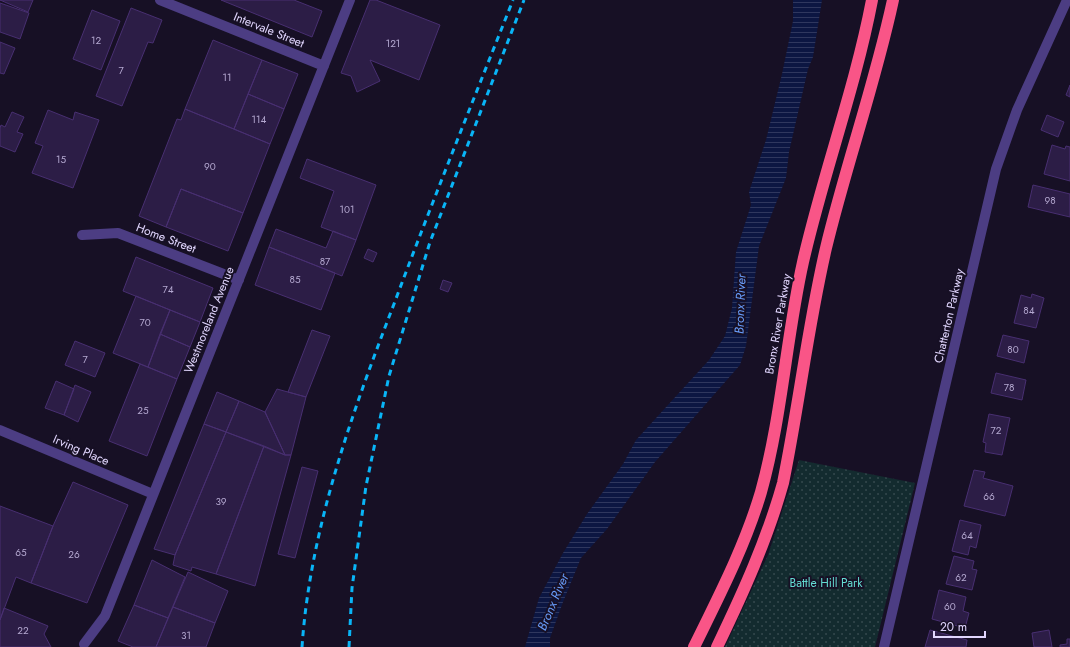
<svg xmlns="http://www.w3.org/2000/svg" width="1070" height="647" viewBox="0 0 1070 647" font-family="Jost,sans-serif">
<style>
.grass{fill:url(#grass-dots)}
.water{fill:url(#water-rules)}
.building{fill:#2c1d46;stroke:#482f71}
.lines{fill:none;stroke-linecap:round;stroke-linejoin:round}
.street{stroke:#4c3d83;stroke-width:10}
.highway{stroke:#f95587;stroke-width:12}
.rail{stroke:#09b5f7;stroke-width:3;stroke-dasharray:6 5;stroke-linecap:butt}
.labels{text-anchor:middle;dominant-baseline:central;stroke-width:4;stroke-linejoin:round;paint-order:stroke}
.number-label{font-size:10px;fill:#b4a8d0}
.street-label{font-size:12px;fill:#e1d6fe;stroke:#171025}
.park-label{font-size:12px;fill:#64dcd3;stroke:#171025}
.water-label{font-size:13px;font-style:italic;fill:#689cfa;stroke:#171025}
</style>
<defs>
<pattern id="grass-dots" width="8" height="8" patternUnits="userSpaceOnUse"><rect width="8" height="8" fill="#132b2f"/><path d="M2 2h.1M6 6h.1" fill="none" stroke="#35494e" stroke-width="1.8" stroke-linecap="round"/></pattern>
<pattern id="water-rules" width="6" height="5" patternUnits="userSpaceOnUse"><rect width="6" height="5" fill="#0c1642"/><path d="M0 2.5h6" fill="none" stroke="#2f375e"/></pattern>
</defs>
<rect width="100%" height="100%" fill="#171025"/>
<!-- grass -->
<path class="grass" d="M799,460L915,483L875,647H725L768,555Z"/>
<!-- water -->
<path class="water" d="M793,0H822L813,57L808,69L789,152L786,178L759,246L746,346L740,365L655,462L607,529L581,558L563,602L550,638V647H525L539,598L563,553L587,514L623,464L636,440L709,360L725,336L732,308L736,252L751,205L749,192L766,140L782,74L793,21Z"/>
<!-- building -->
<path class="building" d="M0,0H33L28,12Z
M221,0H294L322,11L312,37Z
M370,0H376L440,25L419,80L370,60L380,81L357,92L351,76L341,73Z
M0,3L29,13L20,39L0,32Z
M131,8L162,20L153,43L148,42L122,106L96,96Z
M92,10L120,21L101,70L73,59Z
M213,40L262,60L234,129L185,109Z
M0,42L15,48L4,74L0,73Z
M262,60L298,74L284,109L248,94Z
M1070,85V97L1066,95Z
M248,94L284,109L270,144L234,129Z
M185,109L270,144L243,213L181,189L166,227L139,216L177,119L181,120Z
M48,110L73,120L75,112L99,120L73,188L32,173L43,146L35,143Z
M12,112L24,117L17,132L23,134L15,152L0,146V128L1,125L5,127Z
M1047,115L1064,122L1058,137L1041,130Z
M1052,145L1065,149L1066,146L1070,147V181L1044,174Z
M307,159L376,185L356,240L321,227L334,191L300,178Z
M1033,185L1070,194V217L1028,207Z
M181,189L243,213L228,251L166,227Z
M276,229L326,248L333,231L356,240L342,276L269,247Z
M269,247L335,273L321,310L255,285Z
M368,249L377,253L373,262L364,258Z
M136,257L213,288L200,322L123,291Z
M443,280L452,283L448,292L440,289Z
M1032,294L1044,298L1036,328L1014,323L1021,295L1031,298Z
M136,296L170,310L148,367L113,353Z
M170,310L200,322L190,347L160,334Z
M312,330L330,336L306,397L288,392Z
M160,334L190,347L177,379L148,367Z
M1003,335L1029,341L1024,363L997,356Z
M75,341L105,353L95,377L65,365Z
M140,364L177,379L147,456L109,441Z
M996,373L1026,380L1022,400L991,393Z
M56,381L74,389L64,415L45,408Z
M75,385L91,392L78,422L64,415Z
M277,389L306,397L291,455H285L265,412Z
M217,392L239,401L226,432L204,424Z
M239,401L265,412L285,455L226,432Z
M989,414L1010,418L1002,455L985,452L986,443L983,442Z
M204,424L226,432L175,555L154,549Z
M226,432L264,446L216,574L192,567L191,571L173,565L175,555Z
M264,446L285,455H291L255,586L216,574Z
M302,467L318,471L295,558L278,554Z
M974,470L985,472L983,478L1013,486L1005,516L964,506Z
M73,482L128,505L87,603L31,583L53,526Z
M0,506L53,526L31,583L16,577L0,620Z
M960,520L981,525L976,548L970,546L968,555L952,551Z
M954,556L974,561L972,569L977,570L972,590L946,584Z
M152,560L185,577L168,618L134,605Z
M188,572L228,591L215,623L173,607Z
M939,590L966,597L963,611L969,613L965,628L932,619Z
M134,605L168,618L156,647H133L118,641Z
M173,607L215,623L206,647H156Z
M4,608L48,626L44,634L51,647H0V620Z
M930,630L967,640L966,647H925Z
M1049,630L1052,647H1034L1032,633Z
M1067,639H1070V647H1060V645L1067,644Z"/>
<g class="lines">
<!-- street -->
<path class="street" d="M160,0L324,66
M82,235L118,233L239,280
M0,430L153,494
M84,644L105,616L350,0
M884,647L996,169L1017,110L1067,0"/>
<!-- highway -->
<path class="highway" d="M694,647C719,596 745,546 761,492C782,417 786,338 803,262C823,174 855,89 872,0
M717,647C743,593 767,540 783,483C799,405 808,325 826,248C846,165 875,84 893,0"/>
<!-- rail -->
<path class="rail" d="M302,647C310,529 352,413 394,304C432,202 473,101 513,0
M349,647L352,588L366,486L389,376L430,242L524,0"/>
</g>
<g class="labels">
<!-- number labels -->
<g class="number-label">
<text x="96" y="40">12</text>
<text x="393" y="43">121</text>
<text x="121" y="70">7</text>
<text x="227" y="77">11</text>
<text x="259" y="119">114</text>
<text x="61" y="159">15</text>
<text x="210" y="166">90</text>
<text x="1050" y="200">98</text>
<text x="347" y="209">101</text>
<text x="325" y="261">87</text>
<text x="295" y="279">85</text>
<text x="168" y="289">74</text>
<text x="1029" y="310">84</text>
<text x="145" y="322">70</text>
<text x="1013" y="349">80</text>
<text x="85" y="359">7</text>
<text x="1009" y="387">78</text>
<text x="143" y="410">25</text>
<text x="996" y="430">72</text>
<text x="989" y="496">66</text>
<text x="221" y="501">39</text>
<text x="967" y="535">64</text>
<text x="21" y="552">65</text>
<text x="74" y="554">26</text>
<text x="961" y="577">62</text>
<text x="950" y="606">60</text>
<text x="23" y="630">22</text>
<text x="186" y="635">31</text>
</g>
<!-- street labels -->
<g class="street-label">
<text transform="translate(269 30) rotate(22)">Intervale Street</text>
<text transform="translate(166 238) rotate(21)">Home Street</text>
<text transform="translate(949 316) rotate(-77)">Chatterton Parkway</text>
<text transform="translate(209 320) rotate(-68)">Westmoreland Avenue</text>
<text transform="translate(778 324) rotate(-80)">Bronx River Parkway</text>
<text transform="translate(81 450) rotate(23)">Irving Place</text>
</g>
<!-- park labels -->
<g class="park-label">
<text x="826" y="583">Battle Hill Park</text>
</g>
<!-- water labels -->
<g class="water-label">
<text transform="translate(740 304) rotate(-88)">Bronx River</text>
<text transform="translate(553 602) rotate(-67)">Bronx River</text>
</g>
</g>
<!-- scale -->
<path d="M934 631v6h51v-6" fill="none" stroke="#e1d6fe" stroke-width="2"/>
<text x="940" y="631" font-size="12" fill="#e1d6fe" stroke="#171025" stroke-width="3" paint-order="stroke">20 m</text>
</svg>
